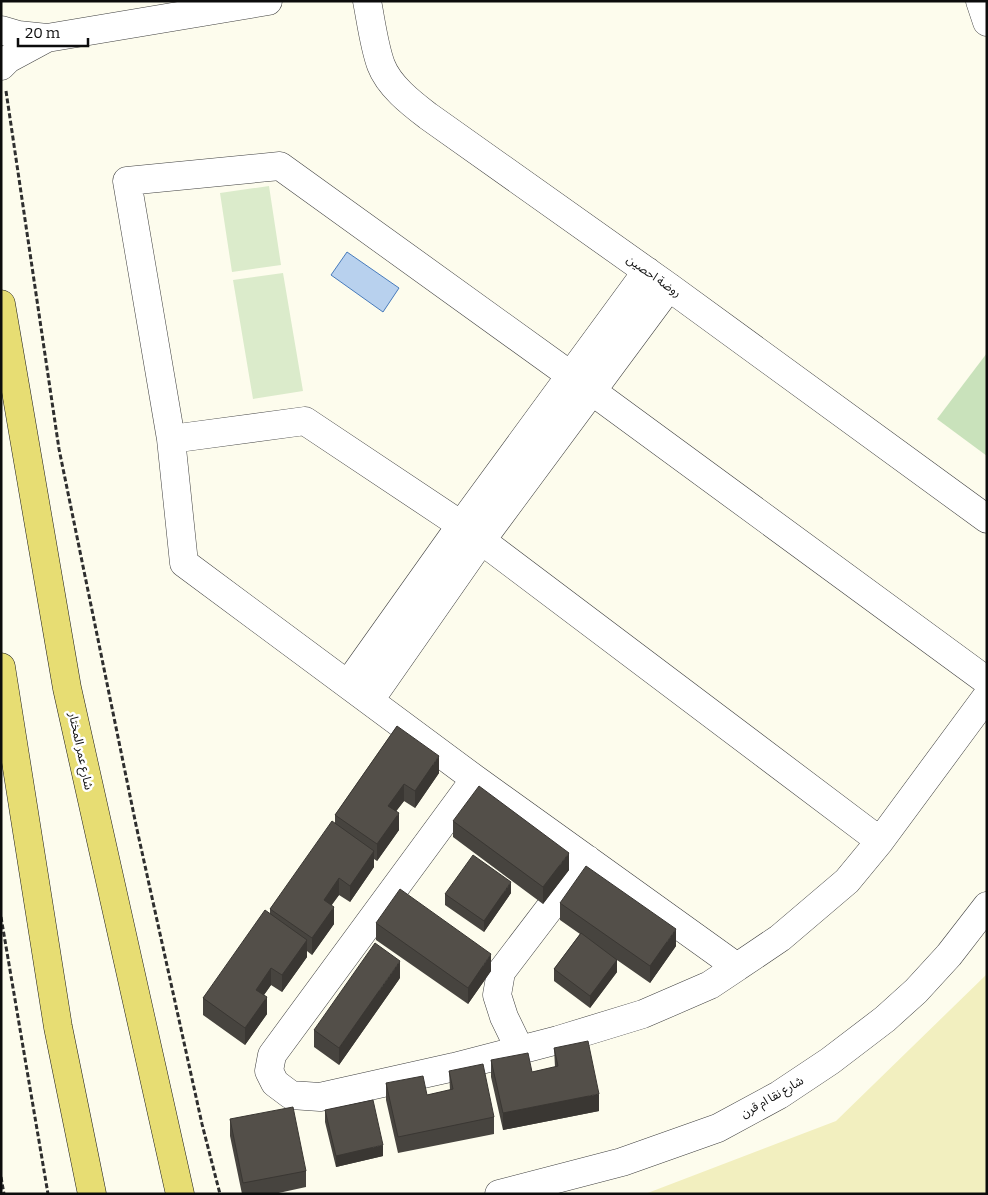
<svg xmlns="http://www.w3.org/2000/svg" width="988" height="1195" viewBox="0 0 988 1195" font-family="Bitter,'Noto Sans Arabic',serif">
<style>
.green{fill:#c9e2bb}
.sand{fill:#f2efbf}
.pitch{fill:#dbebcb}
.water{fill:#b8d1ee;stroke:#487bbb}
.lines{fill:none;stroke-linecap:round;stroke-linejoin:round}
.minor-casing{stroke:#3f3f3f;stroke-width:29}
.major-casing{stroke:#1d1d1d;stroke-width:29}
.path{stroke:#2e2e2e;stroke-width:3;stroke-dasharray:5 2.5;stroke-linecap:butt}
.minor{stroke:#fff;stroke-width:28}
.major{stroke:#e7dd73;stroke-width:28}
.wall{fill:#47443f}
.shaded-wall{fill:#3a3733}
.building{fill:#534f49;stroke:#3a3733}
.labels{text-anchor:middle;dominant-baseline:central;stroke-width:5;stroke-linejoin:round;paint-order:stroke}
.street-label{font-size:12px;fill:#0c0c0c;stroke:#fff}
</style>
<rect width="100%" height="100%" fill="#fdfced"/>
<!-- green -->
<path class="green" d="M987,353V456L937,419Z"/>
<!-- sand -->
<path class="sand" d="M987,974V1194H645L836,1121Z"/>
<!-- pitch -->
<path class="pitch" d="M269,186L281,265L232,272L220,193Z
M283,273L303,391L253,399L233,280Z"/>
<!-- water -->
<path class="water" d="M347,252L399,288L383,312L331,275Z"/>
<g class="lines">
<!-- minor casing -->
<g class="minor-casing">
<path id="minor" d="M367,1C371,21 374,46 381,65C389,86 411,103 428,116L669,287L987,519
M980,1L987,22
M1,30L18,35L47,38L268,1
M1,66L8,59L47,38
M171,439L305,421L461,525L880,841
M987,681L570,375L280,166L127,181L171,439L184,563L475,779L737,967L780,938L847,881L880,841L987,696
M348,684L461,525L647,271
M370,700L481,541L669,287
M475,779L272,1055L269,1071L275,1083L291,1095L320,1097L454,1067L558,1040L643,1014L710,985L737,967
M520,1050L504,1017L497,995L501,972L587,859
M499,1194L622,1162L718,1128L779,1095L830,1061L885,1019L916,991L949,955L987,906"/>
</g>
<!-- major casing -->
<g class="major-casing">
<path id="major" d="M1,304L67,688L180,1194
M1,667L58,1027L92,1194"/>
</g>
<!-- path -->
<path class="path" d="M6,91L59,449L136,825L202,1124L220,1194
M1,917L48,1194
M1,1177L4,1194"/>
<!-- minor -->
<use href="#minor" class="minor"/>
<!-- major -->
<use href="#major" class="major"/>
</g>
<!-- wall -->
<path class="wall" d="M397,726L439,773L415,808L404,801L396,811L399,830L377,861L374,859V867L350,902L339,895L331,905L334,924L312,955L307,951V957L282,992L271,985L264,995L267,1014L245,1045L203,1015V998L270,914V909L335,823V815Z
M453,821L569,870L543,904L453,837Z
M511,893L484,932L445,905V894Z
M560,903L676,946L650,983L617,960V972L590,1008L554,981V969L580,934L560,920Z
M376,923L491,971L468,1004L376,940Z
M400,978L339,1065L314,1047V1030Z
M554,1048L599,1111L503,1130L491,1077V1060L532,1072L555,1067Z
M449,1071L494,1117V1134L398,1153L386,1100V1083L427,1095L450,1090Z
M325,1110L383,1156L336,1167L325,1122Z
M230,1119L306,1171V1187L274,1194H242L230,1136Z"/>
<!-- shaded-wall -->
<path class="shaded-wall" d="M439,756V773L415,808V791Z
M404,784V801L388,822V806Z
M399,813V830L377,861V844Z
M374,851V867L350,902V886Z
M569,853V870L543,904V887Z
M339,878V895L324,916V900Z
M511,882V893L484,932V921Z
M334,907V924L312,955V938Z
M676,929V946L650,983V966Z
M307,940V957L282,992V975Z
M491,954V971L468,1004V988Z
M617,960V972L590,1008V996Z
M400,961V978L339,1065V1048Z
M271,968V985L256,1006V990Z
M267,997V1014L245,1045V1028Z
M599,1094V1111L503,1130V1113Z
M383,1145V1156L336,1167V1156Z"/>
<!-- building -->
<path class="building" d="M397,726L439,756L415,791L404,784L388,806L399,813L377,844L335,815Z
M479,786L569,853L543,887L453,821Z
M332,821L374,851L350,886L339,878L324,900L334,907L312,938L270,909Z
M473,855L511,882L484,921L445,894Z
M586,866L676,929L650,966L560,903Z
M400,889L491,954L468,988L376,923Z
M265,910L307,940L282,975L271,968L256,990L267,997L245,1028L203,998Z
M581,933L617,960L590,996L554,969Z
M375,943L400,961L339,1048L314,1030Z
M588,1041L599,1094L503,1113L491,1060L528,1053L532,1072L558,1066L554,1048Z
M483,1064L494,1117L398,1137L386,1083L423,1076L427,1095L453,1089L449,1071Z
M373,1100L383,1145L336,1156L325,1110Z
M293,1107L306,1171L243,1183L230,1119Z"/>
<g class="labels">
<!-- street labels -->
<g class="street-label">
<text transform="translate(654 276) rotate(35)">روضة احصين</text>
<text transform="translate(81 751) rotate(78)">شارع عمر المختار</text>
<text transform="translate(772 1097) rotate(-30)">شارع نقا ام قرن</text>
</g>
</g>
<!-- border -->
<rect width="988" height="1195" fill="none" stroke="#0c0c0c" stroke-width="5"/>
<!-- scale -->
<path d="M18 38v8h70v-8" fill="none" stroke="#0c0c0c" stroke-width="2.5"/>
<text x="25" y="38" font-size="15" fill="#0c0c0c" stroke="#ffffff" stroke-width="4" paint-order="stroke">20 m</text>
</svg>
